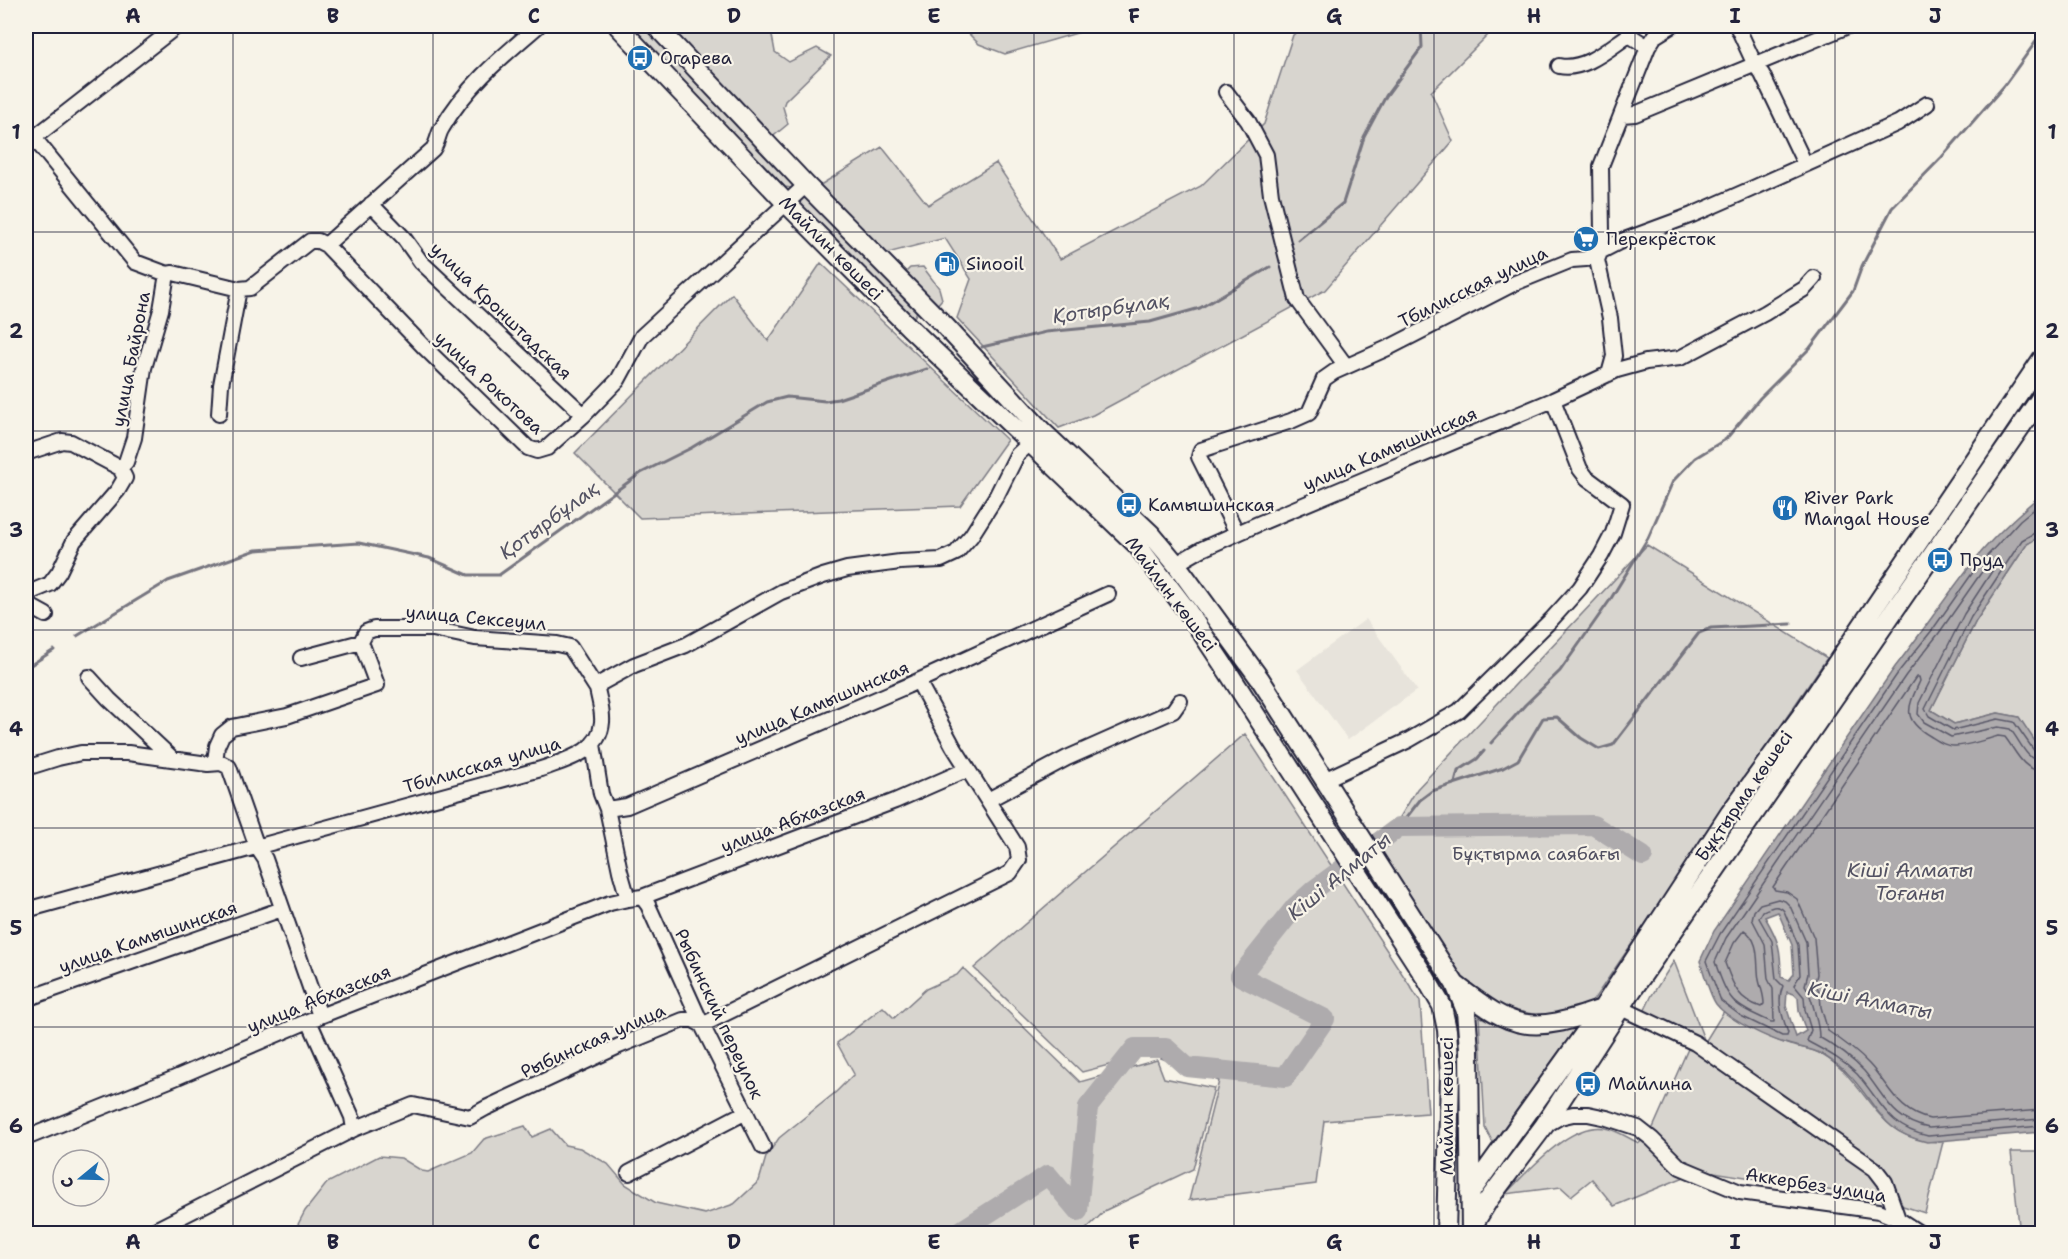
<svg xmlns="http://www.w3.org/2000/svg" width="2068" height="1259" viewBox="0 0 2068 1259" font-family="'Shantell Sans',sans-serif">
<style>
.built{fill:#e7e3db}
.green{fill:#d8d5cf;stroke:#7d7c85;stroke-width:1.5}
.water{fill:#aeabad;stroke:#76747f;stroke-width:1.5;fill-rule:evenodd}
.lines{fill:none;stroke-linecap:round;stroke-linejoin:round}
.shore{stroke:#5a5969;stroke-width:1.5}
.stream{stroke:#76747f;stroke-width:3}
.river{stroke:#aeabad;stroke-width:20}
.minor-casing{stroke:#22223b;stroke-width:18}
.major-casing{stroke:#22223b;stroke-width:22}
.minor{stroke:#f7f3e8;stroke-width:14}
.major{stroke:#f7f3e8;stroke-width:18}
.grid{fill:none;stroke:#22223b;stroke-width:1.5;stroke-opacity:0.55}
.labels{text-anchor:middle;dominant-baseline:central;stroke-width:4.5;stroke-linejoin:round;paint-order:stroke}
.poi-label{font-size:18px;fill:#22223b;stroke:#f7f3e8;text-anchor:start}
.street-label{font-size:18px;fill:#22223b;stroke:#f7f3e8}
.park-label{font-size:18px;fill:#504f60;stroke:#f7f3e8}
.water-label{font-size:20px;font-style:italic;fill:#535263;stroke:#f7f3e8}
.neatline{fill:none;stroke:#22223b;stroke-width:2}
.grid-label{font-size:20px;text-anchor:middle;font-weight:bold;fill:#22223b}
</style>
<rect width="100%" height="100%" fill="#f7f3e8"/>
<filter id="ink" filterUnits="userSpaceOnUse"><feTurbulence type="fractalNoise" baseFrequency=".0167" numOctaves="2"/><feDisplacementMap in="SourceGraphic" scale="12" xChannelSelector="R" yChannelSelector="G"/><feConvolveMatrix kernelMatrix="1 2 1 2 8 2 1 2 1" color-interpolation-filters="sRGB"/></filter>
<g filter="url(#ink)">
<!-- built -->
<path class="built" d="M1366,619L1417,690L1348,740L1297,670Z"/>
<!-- green -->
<path class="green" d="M626,26H653L797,184L791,188L785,187Z
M666,26H767L771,30L775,52L789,62L817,48L831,56L785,101L783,107L788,124L770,139Z
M961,26H1101L1005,54L979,44Z
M1306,26H1497L1431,92L1453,141L1325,290L1093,415L1059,428L957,318L971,279L945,238L880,255L817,187L882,147L928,205L996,163L1060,259L1201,186L1264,124L1293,35Z
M804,198L807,199L917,311L915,316L912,317L802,211L800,202Z
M821,263L1007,440L960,506L640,518L575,453L732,294L768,341Z
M923,267L939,288L942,299L937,305L906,272L910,268Z
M2042,535V752L2018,717L1998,713L1954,724L1931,710L1976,621L2027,544Z
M1647,545L1827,658L1590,1005L1548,1017L1502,1008L1464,985L1379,852L1417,789Z
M1241,661L1349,829L1342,835L1238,672L1236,667Z
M1245,734L1420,1001L1428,1113L1324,1121L1316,1184L1189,1200L1219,1081L1151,1054L1082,1072L974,968Z
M1674,961L1705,1042L1724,1011C1742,1024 1769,1039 1790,1045C1801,1048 1811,1048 1821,1054C1872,1083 1873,1143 1943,1142L1925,1213L1878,1198L1701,1170L1614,1206L1592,1179L1571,1196L1561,1187L1505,1194C1529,1171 1572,1118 1609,1129C1620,1132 1630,1139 1639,1143L1652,1130L1691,1042L1643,1014L1652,995Z
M963,968L1080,1082L1157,1060L1164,1078L1214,1088L1193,1169L1106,1210L1082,1233H287L295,1230L305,1211L327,1183L379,1156L401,1158L422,1171L428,1172L472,1153L484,1139L525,1126L532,1137L551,1129L565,1145L580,1148L608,1164L625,1184L656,1203L705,1214L734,1204L759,1181L766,1157L779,1138L836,1092L854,1074L837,1043L883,1007L894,1018L926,989L957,975Z
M1479,1016L1505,1029L1535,1034L1576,1028L1493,1143L1485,1127Z
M2011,1152H2042V1233H2013L2019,1225Z"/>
<!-- water -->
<path class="water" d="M2042,494V535L2027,544L1976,621L1931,710L1954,724L1998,713L2019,717L2042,752V1132L1927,1142C1881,1132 1880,1109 1852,1078C1844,1069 1834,1062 1823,1055C1812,1048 1800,1048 1788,1044C1769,1039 1728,1020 1716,1004C1709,994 1704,973 1700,961L1714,931L1895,667C1921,634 1944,599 1970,566C1990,539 2017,515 2042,494ZM1778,912L1792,945L1794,974L1789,980L1781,977C1781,949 1779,941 1765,917ZM1787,992L1794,994L1798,998L1799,1011L1806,1031L1796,1037L1786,1006Z"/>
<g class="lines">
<!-- shore -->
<path class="shore" d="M2042,502L2020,520L1976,568L1933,629L1900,670L1720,934L1706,961L1721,1001L1741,1016L1782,1036H1787L1788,1033C1783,1018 1776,1001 1783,986L1776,979L1772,941L1759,918L1763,911C1770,908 1778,903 1784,911L1798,945L1800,975L1794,985L1804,997L1805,1010L1811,1030L1807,1041C1825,1051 1842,1059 1857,1074C1882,1102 1887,1127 1928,1136L2042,1126
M2042,530L2038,531L2022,540L1971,617L1925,709L1929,716L1953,730L1998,719L2014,722L2035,752L2042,754
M2042,762C2026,761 2020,740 2010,729L1998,727L1951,737L1924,722L1918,714L1919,703L1964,614L1996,565V562L1993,561L1981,573L1939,633L1906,675L1726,938L1715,962C1729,1003 1732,1004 1771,1022H1774L1773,989L1768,979L1765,944L1752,919L1754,911L1760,904L1778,899L1785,901L1790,906L1806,942L1808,974L1805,985C1811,993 1819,1026 1819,1037C1835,1046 1851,1057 1864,1071C1885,1096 1892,1121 1929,1128L2042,1119
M2042,771C2022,770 2016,751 2005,737L1998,736C1985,740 1970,745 1956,746C1946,747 1938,741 1930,736C1901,719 1908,707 1920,681L1919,677H1916L1773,887L1775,890L1787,892L1797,899L1814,938L1817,974L1815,983L1820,993L1821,1007L1828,1031C1843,1041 1857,1051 1869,1064C1889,1085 1898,1113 1930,1119L2042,1110
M1744,930C1761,941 1756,962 1759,980C1761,989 1764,995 1764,1004L1761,1007C1737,999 1733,985 1725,963L1734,943Z"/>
<!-- stream -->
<path class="stream" d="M1298,240L1343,203L1364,137L1386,96L1422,47L1421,26
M982,347L1046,332L1150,322L1200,308L1270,267
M77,636L168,581L256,550L359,543L429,558L468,575H499L641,473L691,448L767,402L787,397L825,401L838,399L927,369
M26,668L54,650
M1491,743L1525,705L1560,671L1610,600L1648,538L1673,481L1695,458L1726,439L1760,398L1810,348L1853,291L1862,266L1892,208L1942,157L2004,86L2042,33
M1455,783L1458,771L1477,759L1484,751
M1399,827L1420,800L1432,791L1503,768L1518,760L1543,718L1557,717L1581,738L1599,749L1613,745L1699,633L1711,628L1791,624"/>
<!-- river -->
<path class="river" d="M960,1234L959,1232L1048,1175L1078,1211L1088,1107L1135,1048H1166L1187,1067L1285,1077L1325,1019L1240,976L1295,907L1315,889L1399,827L1593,825L1643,856"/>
<!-- minor casing -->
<g class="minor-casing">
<path id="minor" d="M1737,26L1755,65L1762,74L1805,164
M1559,66C1585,71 1608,49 1629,35L1648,47
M1226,92L1248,121L1266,155L1271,195L1297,299L1346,366
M1622,115L1635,114L1848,26
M26,144L177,26
M371,204L403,237L421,262L584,415
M326,245L424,347L528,448L537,451L547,448L584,415L618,380L642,336L806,185
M167,274L173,273L239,289L250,288L310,241H318L326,245L433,149C438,142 438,134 442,128C466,86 503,56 538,26
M1609,374L1614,356L1610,318L1597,260L1601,250L1602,232L1601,166L1648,47L1655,36L1671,26
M1553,400L1617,370L1646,362L1680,358L1765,313L1804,289L1814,278
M219,414L221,385L239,289
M26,453L62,441L71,442L120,468L126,462L134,438L144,368L161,310L167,274L135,262L34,138
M1237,533L1199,457L1201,450L1291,421L1309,413L1324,379L1334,372L1390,347L1515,283L1572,260L1586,259L1619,242L1692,215L1749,190L1898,123L1927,104
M1176,564L1202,549L1258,524L1553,400L1580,469L1587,478L1622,504L1613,533L1601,556L1580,588L1551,620L1459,711L1409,740L1324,780
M26,594L50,584L59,572L74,541L118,490L125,478L120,468
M26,604L46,615
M301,658L361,642L366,632L374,629H433L475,638L557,644L570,647L597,689
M89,677L109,699L173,759
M593,744L601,794L607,809L627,806L907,686L1108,594
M215,763L217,746L222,735L232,727L287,716L377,685L361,642
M26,768L58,758L81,753H128L208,764L221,763L229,767L257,847L265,859L320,1016
M988,800L1067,758L1173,711L1180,701
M642,897L648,905L702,1025L763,1147
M628,899L642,897L895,801L968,769
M26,910L541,769C565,760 600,753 602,722C603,712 599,699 597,689L601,683L634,665L686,645L781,592L823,576L847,569L900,562L941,560L956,553L971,536L997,495L1017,455L1030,443
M26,999L282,909
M1621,1008L1695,1043L1875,1169L1885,1182L1898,1219
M309,1021L352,1117L354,1129
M1546,1125L1560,1117L1573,1114H1588L1607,1118L1638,1128L1652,1139L1680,1167L1740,1192L1879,1211L1898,1219L1921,1234
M26,1138L175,1078L320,1016L610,903L628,899L620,871L607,809
M629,1173L746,1112
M147,1234L354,1129L413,1105L470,1117L486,1108L619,1046L683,1020H693L702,1025L1010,873L1019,860L1017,847L953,746L918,681"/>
</g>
<!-- major casing -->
<g class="major-casing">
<path id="major" d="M618,26L787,204L909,327L1137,545L1186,609L1228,672L1425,977L1442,1006L1447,1030L1450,1075L1446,1234
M656,26L806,185L946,327L1042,431L1151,534L1176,564L1260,679L1455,984L1466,1011L1469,1049L1471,1234
M1456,985C1515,1031 1531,1034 1602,1009
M1470,1193L1602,1009L1730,813L1801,716L2042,359
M1472,1227L1489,1199L1544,1126L1629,995L2042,396"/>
</g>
<!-- minor -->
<use href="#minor" class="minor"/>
<!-- major -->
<use href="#major" class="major"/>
</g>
</g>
<!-- grid -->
<path class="grid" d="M233,26V1234M433,26V1234M634,26V1234M834,26V1234M1034,26V1234M1234,26V1234M1434,26V1234M1635,26V1234M1835,26V1234M26,232H2042M26,431H2042M26,630H2042M26,828H2042M26,1027H2042"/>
<!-- icons -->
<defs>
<g id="bus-disc" transform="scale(1.35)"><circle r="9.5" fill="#1f6fb2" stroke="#f7f3e8"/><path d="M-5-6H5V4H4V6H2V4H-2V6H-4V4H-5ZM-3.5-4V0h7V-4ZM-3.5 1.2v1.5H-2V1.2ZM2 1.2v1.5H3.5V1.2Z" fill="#fff"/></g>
<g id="supermarket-disc" transform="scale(1.35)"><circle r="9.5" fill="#1f6fb2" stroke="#f7f3e8"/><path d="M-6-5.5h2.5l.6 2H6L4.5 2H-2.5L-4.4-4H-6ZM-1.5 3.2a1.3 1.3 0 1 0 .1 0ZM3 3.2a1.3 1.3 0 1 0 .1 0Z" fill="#fff"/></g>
<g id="fuel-disc" transform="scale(1.35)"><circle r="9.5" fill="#1f6fb2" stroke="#f7f3e8"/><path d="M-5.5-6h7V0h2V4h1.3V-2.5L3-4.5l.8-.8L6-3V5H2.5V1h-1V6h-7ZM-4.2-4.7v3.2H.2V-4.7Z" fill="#fff"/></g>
<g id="restaurant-disc" transform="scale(1.35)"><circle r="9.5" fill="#1f6fb2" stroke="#f7f3e8"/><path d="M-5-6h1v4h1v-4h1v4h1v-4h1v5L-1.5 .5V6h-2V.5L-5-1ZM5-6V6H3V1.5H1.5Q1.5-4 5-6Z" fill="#fff"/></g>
</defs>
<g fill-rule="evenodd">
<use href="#bus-disc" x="640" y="58"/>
<use href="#supermarket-disc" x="1586" y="239"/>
<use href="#fuel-disc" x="947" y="264"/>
<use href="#bus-disc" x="1129" y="505"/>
<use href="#restaurant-disc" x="1785" y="508"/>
<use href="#bus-disc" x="1940" y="560"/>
<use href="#bus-disc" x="1588" y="1084"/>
</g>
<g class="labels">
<!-- poi labels -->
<g class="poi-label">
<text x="660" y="58">Огарева</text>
<text x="1606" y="239">Перекрёсток</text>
<text x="966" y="264">Sinooil</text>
<text x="1804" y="498">River Park<tspan x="1804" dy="21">Mangal House</tspan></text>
<text x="1148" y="505">Камышинская</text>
<text x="1960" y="560">Пруд</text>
<text x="1608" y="1084">Майлина</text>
</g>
<!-- street labels -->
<g class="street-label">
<text transform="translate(831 248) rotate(45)">Майлин көшесі</text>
<text transform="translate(1473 287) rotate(-26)">Тбилисская улица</text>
<text transform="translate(501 311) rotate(44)">улица Кронштадская</text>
<text transform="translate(131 359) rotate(-79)">улица Байрона</text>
<text transform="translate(489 383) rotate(43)">улица Рокотова</text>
<text transform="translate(1390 449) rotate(-23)">улица Камышинская</text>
<text transform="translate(1171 594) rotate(53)">Майлин көшесі</text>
<text transform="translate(476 618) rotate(5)">улица Сексеуил</text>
<text transform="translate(822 703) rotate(-23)">улица Камышинская</text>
<text transform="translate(482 765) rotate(-16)">Тбилисская улица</text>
<text transform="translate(1744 796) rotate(-55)">Бұқтырма көшесі</text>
<text transform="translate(793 820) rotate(-21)">улица Абхазская</text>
<text transform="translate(148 937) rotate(-19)">улица Камышинская</text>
<text transform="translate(319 999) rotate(-22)">улица Абхазская</text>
<text transform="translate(719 1014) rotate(65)">Рыбинский переулок</text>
<text transform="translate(593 1041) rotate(-24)">Рыбинская улица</text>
<text transform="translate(1447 1106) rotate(-90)">Майлин көшесі</text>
<text transform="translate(1816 1185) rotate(9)">Аккербез улица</text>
</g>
<!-- park labels -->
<g class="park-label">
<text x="1536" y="854">Бұқтырма саябағы</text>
</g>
<!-- water labels -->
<g class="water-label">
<text transform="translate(1111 308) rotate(-8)">Қотырбұлақ</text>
<text transform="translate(549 520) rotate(-36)">Қотырбұлақ</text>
<text x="1910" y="870">Кіші Алматы<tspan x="1910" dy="23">Тоғаны</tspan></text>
<text transform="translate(1339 876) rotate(-39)">Кіші Алматы</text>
<text transform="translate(1870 1000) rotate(11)">Кіші Алматы</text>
</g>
</g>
<!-- margin -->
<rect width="2068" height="1259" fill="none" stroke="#f7f3e8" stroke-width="66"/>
<!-- north arrow -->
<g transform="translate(81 1178) rotate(251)"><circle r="28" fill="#f7f3e8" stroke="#a29fa3" stroke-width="1.5"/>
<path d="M0-4.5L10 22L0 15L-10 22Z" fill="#1f6fb2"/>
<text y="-9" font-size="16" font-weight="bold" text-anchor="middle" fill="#22223b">С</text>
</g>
<rect x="33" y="33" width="2002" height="1193" class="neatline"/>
<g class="grid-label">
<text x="133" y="23">A</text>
<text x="333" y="23">B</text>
<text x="534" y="23">C</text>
<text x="734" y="23">D</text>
<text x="934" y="23">E</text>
<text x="1134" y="23">F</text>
<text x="1334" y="23">G</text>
<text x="1534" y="23">H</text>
<text x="1735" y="23">I</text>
<text x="1935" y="23">J</text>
<text x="16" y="139">1</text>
<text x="2052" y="139">1</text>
<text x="16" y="338">2</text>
<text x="2052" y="338">2</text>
<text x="16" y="537">3</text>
<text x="2052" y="537">3</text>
<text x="16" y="736">4</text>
<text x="2052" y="736">4</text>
<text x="16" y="935">5</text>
<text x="2052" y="935">5</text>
<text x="16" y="1133">6</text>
<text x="2052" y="1133">6</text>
<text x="133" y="1249">A</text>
<text x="333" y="1249">B</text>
<text x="534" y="1249">C</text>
<text x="734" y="1249">D</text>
<text x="934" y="1249">E</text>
<text x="1134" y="1249">F</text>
<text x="1334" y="1249">G</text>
<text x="1534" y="1249">H</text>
<text x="1735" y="1249">I</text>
<text x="1935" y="1249">J</text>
</g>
</svg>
